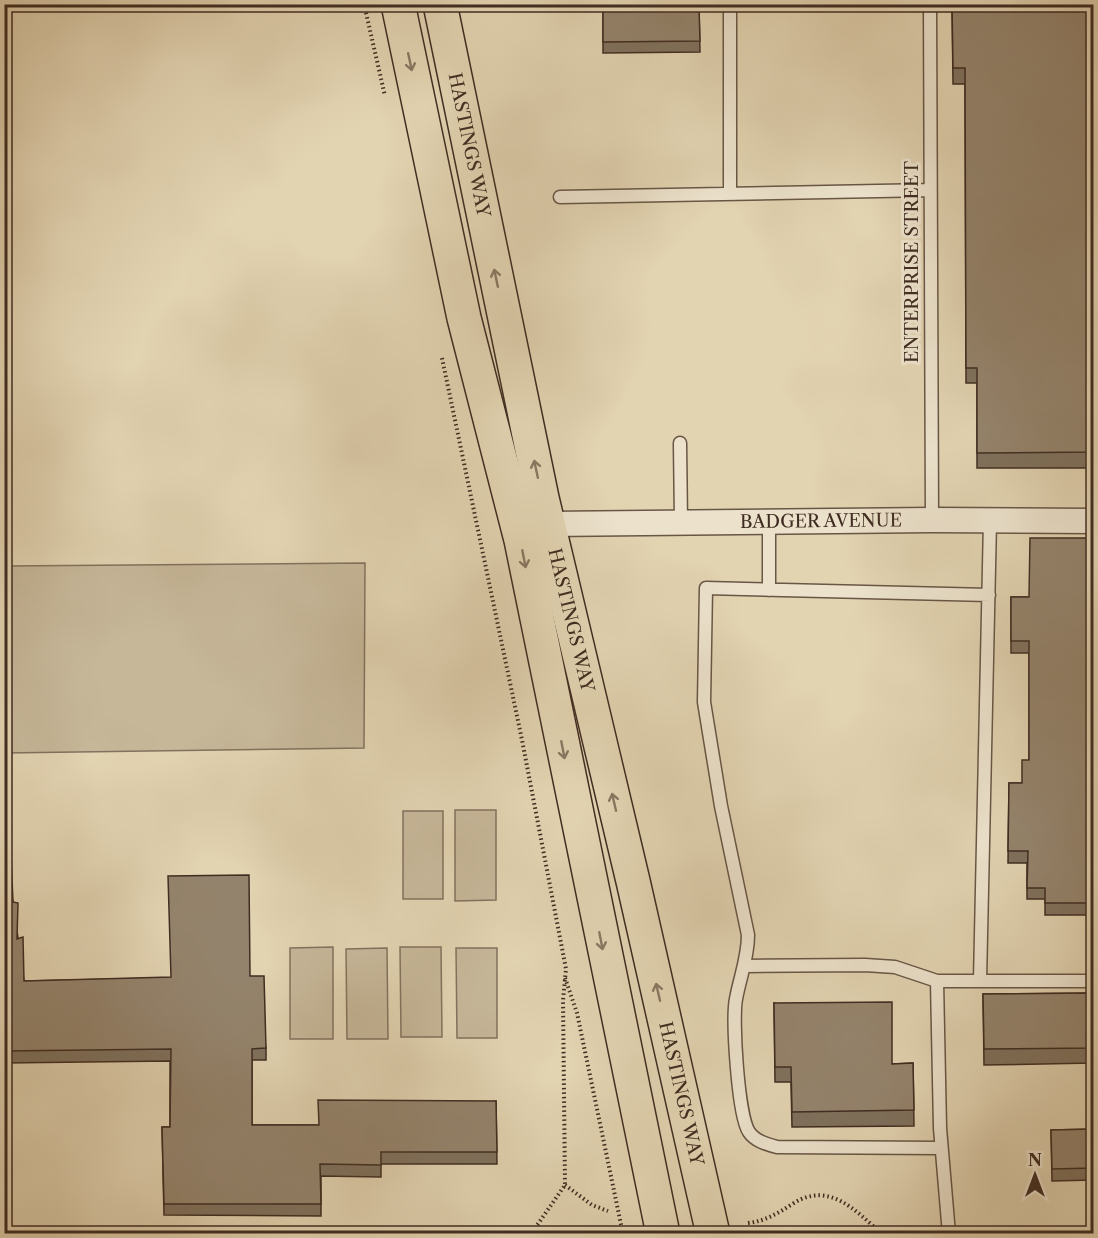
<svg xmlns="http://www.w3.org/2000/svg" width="1098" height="1238" viewBox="0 0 1098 1238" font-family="'Libre Caslon Text',serif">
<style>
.green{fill:#c6b799;stroke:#83725e;stroke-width:1.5}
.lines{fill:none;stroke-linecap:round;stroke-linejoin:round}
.lane-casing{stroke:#685646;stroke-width:15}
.street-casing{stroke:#685646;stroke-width:27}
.primary-casing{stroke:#402d22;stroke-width:36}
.path{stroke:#402d22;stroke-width:4;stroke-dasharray:1.5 3;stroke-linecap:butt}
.lane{stroke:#ece2cc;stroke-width:12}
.street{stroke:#ece2cc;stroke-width:24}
.primary{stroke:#e2d3b1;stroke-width:33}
.wall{fill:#7f715d;stroke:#402d22;stroke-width:1.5}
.building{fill:#94836c;stroke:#402d22;stroke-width:1.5}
.oneway{stroke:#897862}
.labels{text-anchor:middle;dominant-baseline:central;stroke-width:6;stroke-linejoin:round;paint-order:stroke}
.street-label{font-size:18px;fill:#402d22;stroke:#ece2cc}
</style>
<rect width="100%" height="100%" fill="#e2d3b1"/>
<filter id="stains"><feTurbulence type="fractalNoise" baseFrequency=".00333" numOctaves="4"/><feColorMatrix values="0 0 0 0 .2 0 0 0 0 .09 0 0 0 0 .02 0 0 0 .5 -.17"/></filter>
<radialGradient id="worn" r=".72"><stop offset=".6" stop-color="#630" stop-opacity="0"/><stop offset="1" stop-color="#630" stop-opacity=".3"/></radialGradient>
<!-- green -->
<path class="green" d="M365,563L364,748L5,753V566Z
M455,810H496V900L455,901Z
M403,811H443V899H403Z
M333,947V1039H290V948Z
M441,947L442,1037H401L400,947Z
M387,948L388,1039H347L346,949Z
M456,948H497V1038H457Z"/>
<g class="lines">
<!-- lane casing -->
<g class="lane-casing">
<path id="lane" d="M730,4V194
M930,4L932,520
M560,197L930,190
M680,443L681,522
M769,521V590
M745,966L865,965L895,967L937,981H1094
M937,981L940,1128L949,1234
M980,981L990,521
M941,1148L777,1147C766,1144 755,1141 749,1132C738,1116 732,1019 736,999C740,977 748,958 748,935L721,806L704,702L706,588L989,595"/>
</g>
<!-- street casing -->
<g class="street-casing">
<g id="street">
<path id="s1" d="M549,524L932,520L1094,521"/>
</g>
</g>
<!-- primary casing -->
<g class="primary-casing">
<g id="primary">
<path d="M398,4L464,318L521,540L663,1234"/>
<path id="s2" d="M440,4L542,498L633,881L713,1234"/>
</g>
</g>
<!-- path -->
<path class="path" d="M364,4L385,96
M442,358L522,740L566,969L563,1000L565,1185L531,1234
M565,978L577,1013L623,1234
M565,1185L592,1205L608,1211
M748,1223C766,1221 778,1213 794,1203C830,1181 856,1211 882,1234
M768,1227L771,1234"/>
<!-- lane -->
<use href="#lane" class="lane"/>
<!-- street -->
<use href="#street" class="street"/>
<!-- primary -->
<use href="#primary" class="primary"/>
</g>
<!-- wall -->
<path class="wall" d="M603,4L673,8L699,7L700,52L603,53Z
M952,4H1094V468H977V383H966L965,84H953Z
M1094,538V915H1045V899H1027V863H1008L1009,783H1022L1029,760V653H1011V597H1029Z
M4,856L13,902L24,981L250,976L266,1048V1060H252V1125H318L496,1101L497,1164H381V1177L321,1176V1216L164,1215L162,1127H170V1061L4,1063Z
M1094,993V1063L984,1065L983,994Z
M774,1003L892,1064L913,1063L914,1126L792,1127L791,1082H775Z
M1094,1129V1180L1052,1181L1051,1130Z"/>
<!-- building -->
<path class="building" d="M603,4H672L673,8L699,7L700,41L603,42Z
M952,4H1094V452L977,453V368H966L965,68H953Z
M1030,538H1094V903H1045V888H1027L1028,851H1008L1009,783H1022V760H1029V641H1011V597H1029Z
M4,856H11L13,902L18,903L17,939L23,937L24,981L171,977L168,876L249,875L250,976H264L266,1048L252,1049V1125H319L318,1100L496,1101L497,1152H381V1165L320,1164L321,1204H164L162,1127H170L171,1049L4,1051Z
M1094,993V1048L984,1049L983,994Z
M892,1002V1064L913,1063L914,1110L792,1112L791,1067H775L774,1003Z
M1094,1129V1168L1052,1169L1051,1130Z"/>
<!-- one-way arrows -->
<defs><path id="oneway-shaft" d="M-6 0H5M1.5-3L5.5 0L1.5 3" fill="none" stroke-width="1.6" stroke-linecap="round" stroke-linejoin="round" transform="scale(1.5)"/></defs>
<g class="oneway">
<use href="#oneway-shaft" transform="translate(410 62) rotate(78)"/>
<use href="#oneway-shaft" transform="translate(496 278) rotate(-102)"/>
<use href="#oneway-shaft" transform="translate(536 469) rotate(-102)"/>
<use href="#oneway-shaft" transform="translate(524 559) rotate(79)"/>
<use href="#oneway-shaft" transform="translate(563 750) rotate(79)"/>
<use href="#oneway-shaft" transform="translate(614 802) rotate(-103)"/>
<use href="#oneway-shaft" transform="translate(601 941) rotate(79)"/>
<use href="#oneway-shaft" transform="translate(658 992) rotate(-103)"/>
</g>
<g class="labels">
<!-- street labels -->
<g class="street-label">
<text stroke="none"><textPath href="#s2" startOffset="144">HASTINGS WAY</textPath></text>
<text transform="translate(912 262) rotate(-90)">ENTERPRISE STREET</text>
<text stroke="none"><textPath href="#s1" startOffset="272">BADGER AVENUE</textPath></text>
<text stroke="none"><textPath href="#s2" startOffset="630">HASTINGS WAY</textPath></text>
<text stroke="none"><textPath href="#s2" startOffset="1116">HASTINGS WAY</textPath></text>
</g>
</g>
<!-- margin -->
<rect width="1098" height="1238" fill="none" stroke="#e2d3b1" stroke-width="24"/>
<rect x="6" y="6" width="1086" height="1226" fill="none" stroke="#402d22" stroke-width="3"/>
<rect x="12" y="12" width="1074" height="1214" fill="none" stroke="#402d22" stroke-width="1.5"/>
<!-- north arrow -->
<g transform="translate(1035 1175)" stroke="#ece2cc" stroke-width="4.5" paint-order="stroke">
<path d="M0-4.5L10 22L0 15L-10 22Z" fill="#402d22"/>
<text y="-9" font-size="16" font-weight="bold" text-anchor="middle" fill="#402d22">N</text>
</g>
<rect width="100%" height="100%" filter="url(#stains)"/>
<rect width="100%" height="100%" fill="url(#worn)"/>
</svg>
